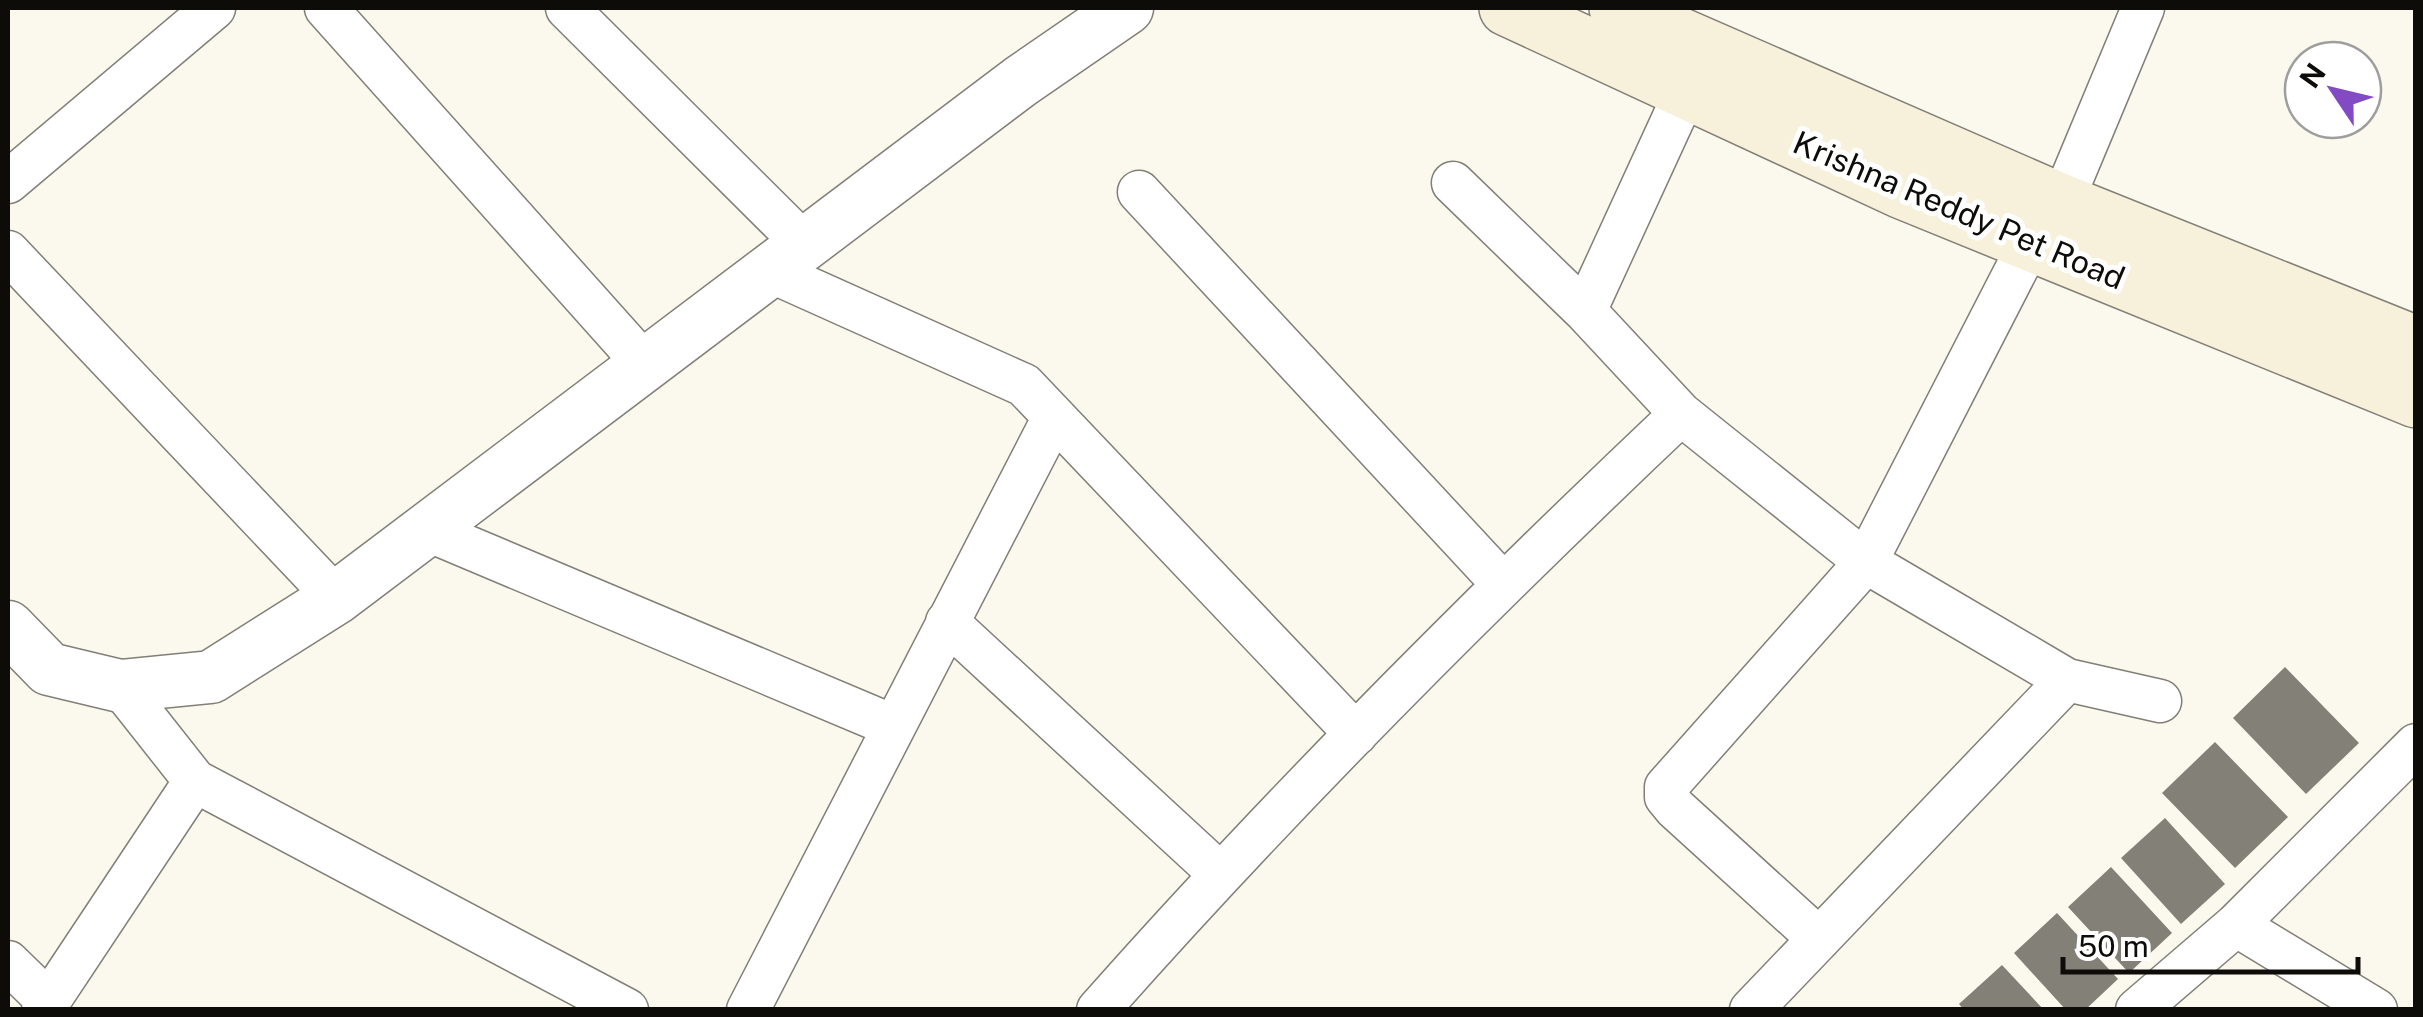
<svg xmlns="http://www.w3.org/2000/svg" width="2423" height="1017" viewBox="0 0 2423 1017" font-family="'Public Sans',sans-serif">
<style>
.building{fill:#838078}
.lines{fill:none;stroke-linecap:round;stroke-linejoin:round}
.minor-casing{stroke:#827f77;stroke-width:45}
.tertiary-casing{stroke:#827f77;stroke-width:55}
.secondary-casing{stroke:#827f77;stroke-width:58}
.minor{stroke:#fff;stroke-width:42}
.tertiary{stroke:#fff;stroke-width:52}
.secondary{stroke:#f7f0da;stroke-width:55}
.labels{text-anchor:middle;dominant-baseline:central;stroke-width:10;stroke-linejoin:round;paint-order:stroke}
.street-label{font-size:32px;fill:#0d0c09;stroke:#fff}
</style>
<rect width="100%" height="100%" fill="#fbf8ee"/>
<!-- building -->
<path class="building" d="M2285,667L2359,743L2306,794L2233,718Z
M2215,742L2288,817L2235,868L2162,793Z
M2165,818L2225,884L2181,924L2121,858Z
M2111,867L2172,933L2129,973L2068,907Z
M2057,913L2118,979L2085,1010H2066L2014,953Z
M2002,965L2044,1010H1964L1959,1004Z"/>
<g class="lines">
<!-- minor casing -->
<g class="minor-casing">
<path id="minor" d="M326,8L647,367
M567,8L804,244
M8,182L214,8
M1139,192L1502,583
M2062,202L2143,8
M8,252L336,598
M770,271L1024,385L1356,734
M1585,311L1686,91
M1681,414L1866,562L1666,787V797L1675,808L1819,939
M425,529L893,726
M947,622L1219,873
M2067,680L2160,701
M195,781L627,1010
M2236,925L2376,1010
M8,962L48,1001
M43,1010L195,781L120,686
M748,1010L1054,417
M1098,1010C1283,801 1479,605 1681,414L1585,311L1453,183
M1751,1010L2067,680L1866,562L2031,241
M2137,1010L2236,925L2416,745"/>
</g>
<!-- tertiary casing -->
<g class="tertiary-casing">
<path id="tertiary" d="M8,627L49,669L120,686L211,677L336,598L1021,81L1127,8"/>
</g>
<!-- secondary casing -->
<g class="secondary-casing">
<path id="secondary" d="M1507,8L1902,191L2416,400
M1617,8L2062,202L2416,344"/>
</g>
<!-- minor -->
<use href="#minor" class="minor"/>
<!-- tertiary -->
<use href="#tertiary" class="tertiary"/>
<!-- secondary -->
<use href="#secondary" class="secondary"/>
</g>
<g class="labels">
<!-- street labels -->
<g class="street-label">
<text transform="translate(1959 210) rotate(23)">Krishna Reddy Pet Road</text>
</g>
</g>
<!-- border -->
<rect width="2423" height="1017" fill="none" stroke="#0d0c09" stroke-width="20"/>
<!-- north arrow -->
<g transform="translate(2333 90) rotate(305)"><circle r="48" fill="#ffffff" stroke="#9e9e9d" stroke-width="2.5"/>
<path d="M0-8L18 38L0 25L-18 38Z" fill="#824bc3"/>
<text y="-15" font-size="28" font-weight="bold" text-anchor="middle" fill="#0d0c09">N</text>
</g>
<!-- scale -->
<path d="M2063 957v15h295v-15" fill="none" stroke="#0d0c09" stroke-width="5"/>
<text x="2078" y="957" font-size="30" fill="#0d0c09" stroke="#ffffff" stroke-width="8" paint-order="stroke">50 m</text>
</svg>
